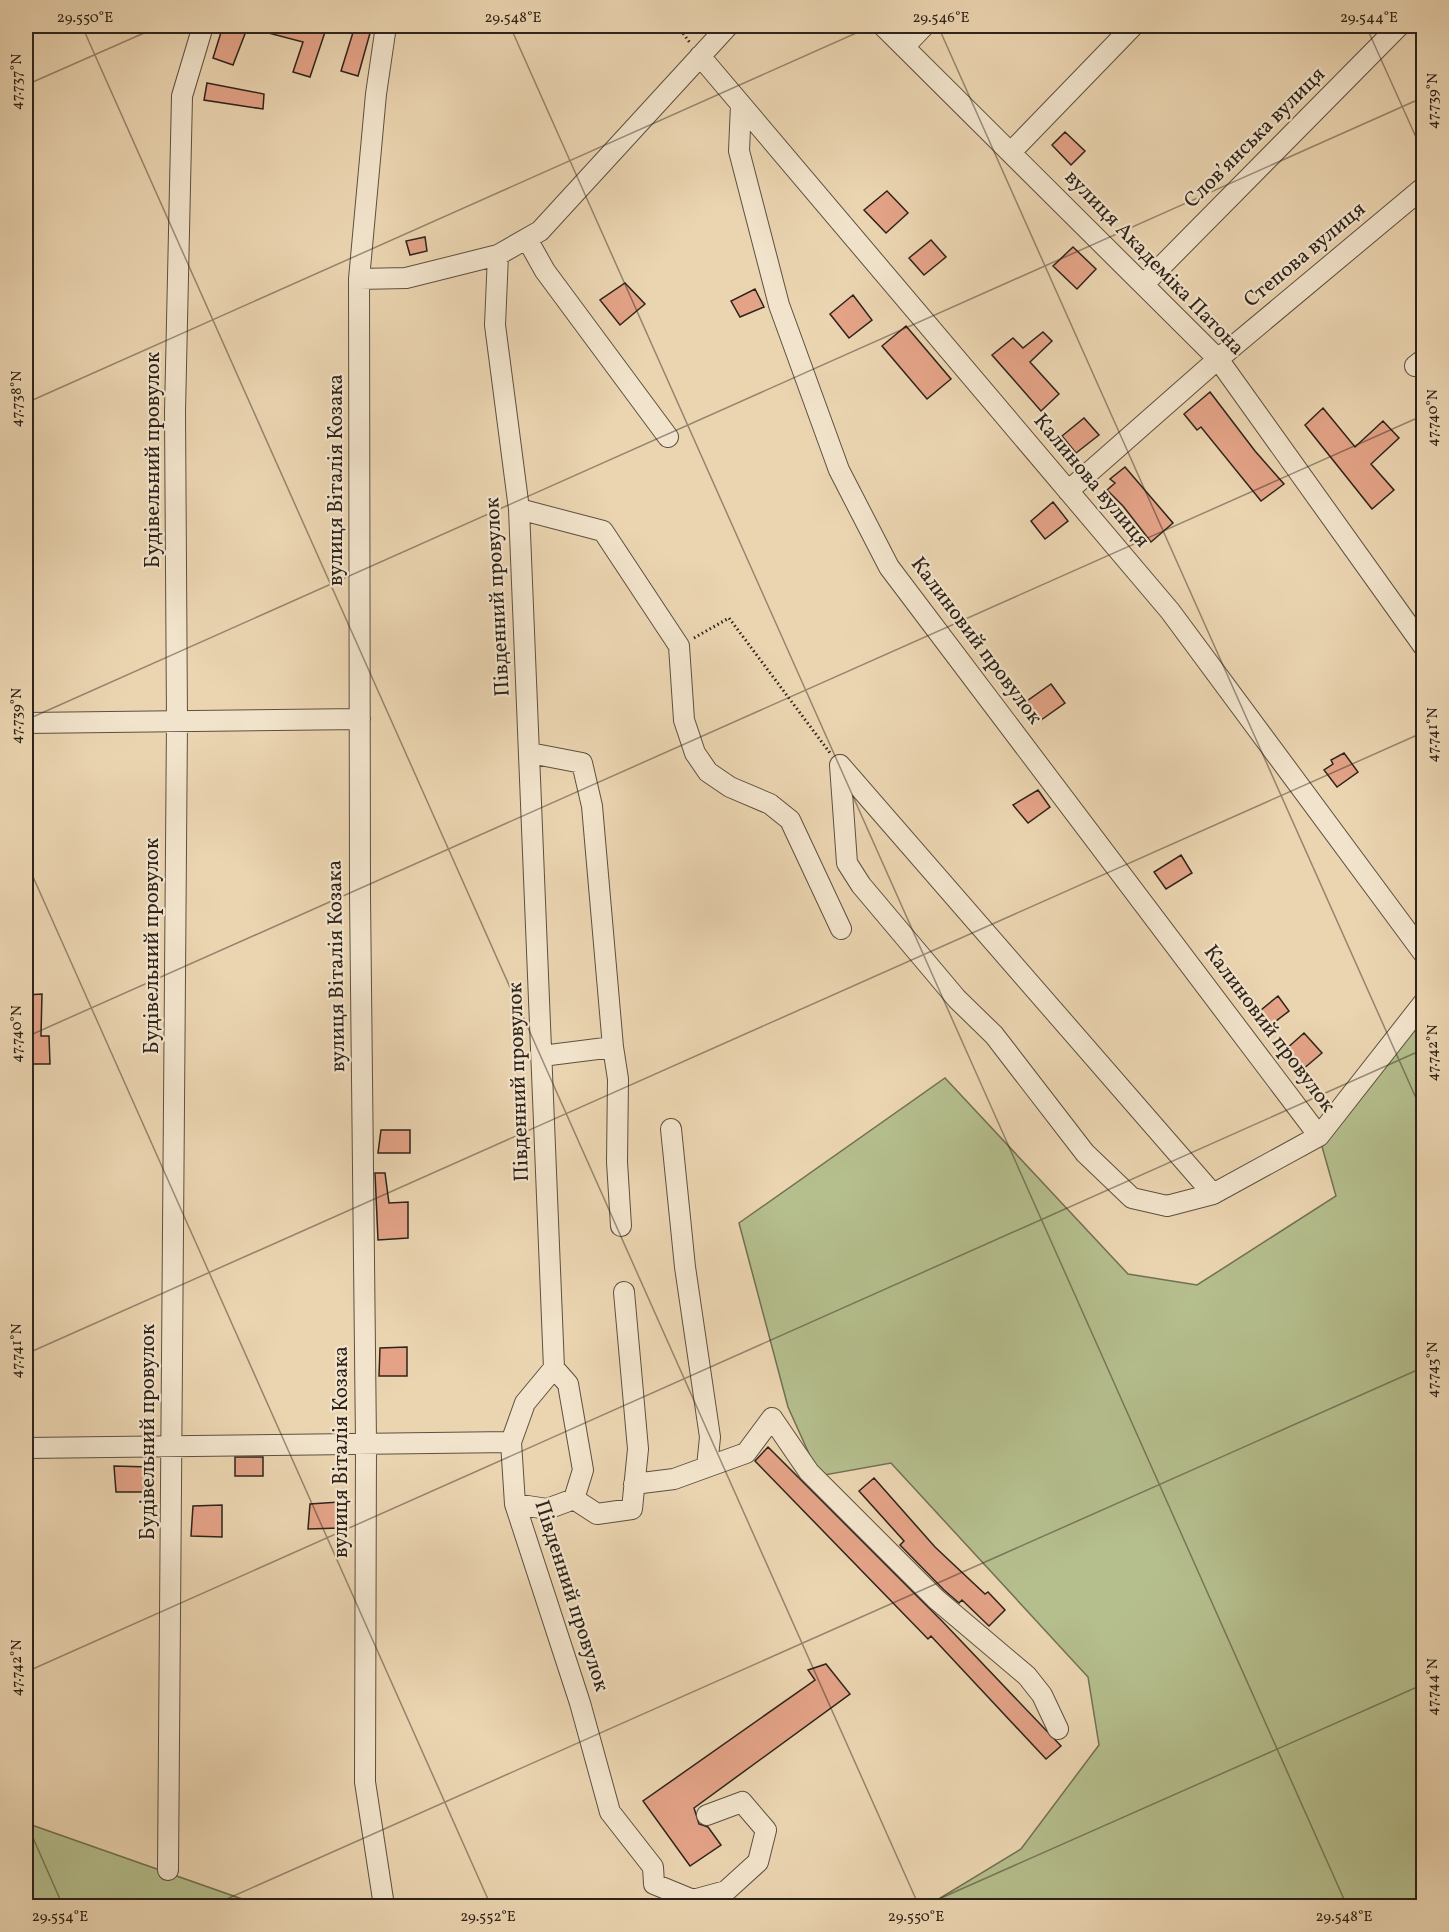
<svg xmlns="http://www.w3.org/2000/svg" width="1449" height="1932" viewBox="0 0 1449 1932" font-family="Vollkorn,serif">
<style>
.green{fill:#b5be8d;stroke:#727054;stroke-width:1.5}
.building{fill:#e4a387;stroke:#2e231b;stroke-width:1.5}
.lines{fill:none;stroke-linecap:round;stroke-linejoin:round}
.street-casing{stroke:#5d5040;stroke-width:22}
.path{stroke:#2e231b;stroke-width:3;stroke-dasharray:1.5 3;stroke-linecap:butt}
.street{stroke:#f2e4cc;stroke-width:20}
.ticks{fill:none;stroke:#2e231b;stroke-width:1.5;stroke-opacity:0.45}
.labels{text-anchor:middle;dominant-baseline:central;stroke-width:4.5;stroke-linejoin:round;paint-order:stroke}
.street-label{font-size:21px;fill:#2e231b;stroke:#f2e4cc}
.neatline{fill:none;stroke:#2e231b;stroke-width:2}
.ticks-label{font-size:15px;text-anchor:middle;fill:#2e231b}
</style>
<rect width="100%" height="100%" fill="#ebd5b1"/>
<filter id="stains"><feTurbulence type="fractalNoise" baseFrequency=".00333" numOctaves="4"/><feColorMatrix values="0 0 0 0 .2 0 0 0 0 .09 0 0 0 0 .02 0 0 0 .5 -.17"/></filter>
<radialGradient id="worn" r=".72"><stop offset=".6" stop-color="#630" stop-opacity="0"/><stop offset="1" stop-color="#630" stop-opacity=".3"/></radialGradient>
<!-- green -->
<path class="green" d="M1423,1002V1906H927L1021,1849L1099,1745L1088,1677L891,1463L819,1476L788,1407L739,1223L945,1078L1128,1274L1197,1285L1336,1196L1319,1136Z
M26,1823L262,1906H26Z"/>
<!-- building -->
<path class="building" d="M223,26H248L233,65L213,58Z
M258,26H327L310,77L293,72L303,42L257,30Z
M355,26H372L358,76L341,71Z
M207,83L264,94L263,109L204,100Z
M1065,132L1085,151L1071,165L1052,145Z
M887,191L908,213L886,233L864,210Z
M425,237L427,251L410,255L406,241Z
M931,240L946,257L924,275L909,258Z
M1073,247L1096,269L1077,289L1053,266Z
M625,283L645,304L620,325L600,300Z
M755,289L764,307L740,317L731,301Z
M853,295L872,320L849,338L830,314Z
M906,326L951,379L927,399L882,346Z
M1043,332L1052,341L1030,362L1059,394L1041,411L992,355L1013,338L1023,348Z
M1210,392L1255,451L1284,484L1261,501L1201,427L1197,430L1184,414Z
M1323,408L1355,447L1383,421L1399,438L1371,464L1394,490L1372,509L1305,425Z
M1084,418L1099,435L1076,453L1062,436Z
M1125,467L1173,523L1151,542L1123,506L1107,490L1115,483L1110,479Z
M1053,502L1068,521L1045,539L1031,521Z
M1051,684L1065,703L1041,720L1027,701Z
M1344,753L1358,772L1337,787L1324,770L1333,764L1331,760Z
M1038,790L1050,807L1028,823L1013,805Z
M1181,855L1192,873L1166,889L1154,872Z
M42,994L41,1036H49L50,1064H26V995Z
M1278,996L1289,1011L1267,1028L1256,1014Z
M1304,1033L1322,1053L1302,1070L1285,1050Z
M381,1130H410V1153H378Z
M375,1173H385L389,1203L408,1202V1238L378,1240Z
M407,1347V1376H379L380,1348Z
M768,1447L942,1621L1061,1746L1046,1759L931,1636L928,1639L755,1461Z
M235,1457H263V1476H235Z
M114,1466L150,1467L151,1492H116Z
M874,1478L935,1547L985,1594L988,1592L1005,1610L989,1626L962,1600L959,1603L944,1590L900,1545L904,1541L859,1491Z
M339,1502L340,1528L308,1529L310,1504Z
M222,1505V1537L191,1536L193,1506Z
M826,1664L850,1694L694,1808L699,1824L708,1827L721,1845L690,1866L643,1801L815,1680L808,1670Z"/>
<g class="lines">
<!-- street casing -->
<g class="street-casing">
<path id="street" d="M883,26L1218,359L1424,647
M904,47L924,26
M700,56L1170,611L1424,954
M741,105L739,151L779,305L839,470L889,567L1319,1136
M1011,152L1133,26
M527,239L545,271L668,437
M498,255L495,325L519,509L554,1368L525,1403L511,1442L515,1504L580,1703L610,1812L653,1867L654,1884L693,1900L726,1891L758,1862L766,1830L742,1802L707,1815
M359,279L406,278L498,255L540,231L728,26
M1144,284L1399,26
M1415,366L1424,359
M1068,491L1218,359L1424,187
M519,509L603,531L679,646L684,720L695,753L708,772L730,787L770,804L790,820L841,929
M26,723L360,719
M530,753L582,763L592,806L613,1047L542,1056
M840,765L1213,1194L1319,1136L1424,1002
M840,765L847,863L861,885L957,999L994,1035L1085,1153L1132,1198L1167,1206L1213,1194
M613,1047L618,1079L617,1162L621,1226
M26,1448L511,1442
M707,1467L746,1453L772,1418L809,1472L936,1599L1027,1676L1042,1695L1058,1729
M634,1484L674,1479L707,1467L710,1437L685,1267L671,1129
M574,1499L597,1514L632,1509L638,1449L624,1292
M515,1504L547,1509L574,1499L583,1470L568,1384L554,1368
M168,1870L177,721L175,412L182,96L203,26
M384,1906L365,1782L366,1443L360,895L359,279L376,94L386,26"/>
</g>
<!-- path -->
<path class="path" d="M678,26L690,43
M694,638L729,618L830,753"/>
<!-- street -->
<use href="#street" class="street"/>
</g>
<!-- ticks -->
<path class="ticks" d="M82,26L919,1906M510,26L1347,1906M938,26L1424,1116M1366,26L1424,155M26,85L160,26M26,403L872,26M26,720L1424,97M26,861L491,1906M26,1037L1424,415M26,1354L1424,732M26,1672L1424,1049M26,1822L63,1906M211,1906L1424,1367M923,1906L1424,1684"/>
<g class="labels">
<!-- street labels -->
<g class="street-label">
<text transform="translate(1255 138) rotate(-45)">Словʼянська вулиця</text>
<text transform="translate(1305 255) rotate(-40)">Степова вулиця</text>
<text transform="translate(1154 263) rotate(46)">вулиця Академіка Патона</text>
<text transform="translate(153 460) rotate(-90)">Будівельний провулок</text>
<text transform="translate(336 480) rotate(-90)">вулиця Віталія Козака</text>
<text transform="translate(1091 481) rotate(50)">Калинова вулиця</text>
<text transform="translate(498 597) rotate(-93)">Південний провулок</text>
<text transform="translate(976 641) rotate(53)">Калиновий провулок</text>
<text transform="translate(152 946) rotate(-90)">Будівельний провулок</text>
<text transform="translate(337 966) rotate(-91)">вулиця Віталія Козака</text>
<text transform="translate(1269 1029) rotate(53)">Калиновий провулок</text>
<text transform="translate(519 1082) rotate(-92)">Південний провулок</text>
<text transform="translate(148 1432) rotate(-90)">Будівельний провулок</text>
<text transform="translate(341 1452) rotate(-90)">вулиця Віталія Козака</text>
<text transform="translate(571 1596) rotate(72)">Південний провулок</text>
</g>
</g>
<!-- margin -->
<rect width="1449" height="1932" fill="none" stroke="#ebd5b1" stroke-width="66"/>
<rect x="33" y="33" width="1383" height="1866" class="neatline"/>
<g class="ticks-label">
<text x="85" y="22">29.550°E</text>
<text x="513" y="22">29.548°E</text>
<text x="941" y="22">29.546°E</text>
<text x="1369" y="22">29.544°E</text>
<text transform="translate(16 82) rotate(-90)" y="5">47.737°N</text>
<text transform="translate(1432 101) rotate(-90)" y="5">47.739°N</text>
<text transform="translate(16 399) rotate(-90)" y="5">47.738°N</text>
<text transform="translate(1432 418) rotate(-90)" y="5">47.740°N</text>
<text transform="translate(16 716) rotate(-90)" y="5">47.739°N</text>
<text transform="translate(1432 735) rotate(-90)" y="5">47.741°N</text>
<text transform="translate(16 1034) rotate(-90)" y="5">47.740°N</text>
<text transform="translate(1432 1053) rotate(-90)" y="5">47.742°N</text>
<text transform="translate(16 1351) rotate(-90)" y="5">47.741°N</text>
<text transform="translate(1432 1370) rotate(-90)" y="5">47.743°N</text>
<text transform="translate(16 1668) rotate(-90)" y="5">47.742°N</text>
<text transform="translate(1432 1687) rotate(-90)" y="5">47.744°N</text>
<text x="60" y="1921">29.554°E</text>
<text x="488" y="1921">29.552°E</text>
<text x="916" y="1921">29.550°E</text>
<text x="1344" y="1921">29.548°E</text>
</g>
<rect width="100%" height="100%" filter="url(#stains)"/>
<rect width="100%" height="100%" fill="url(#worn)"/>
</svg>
